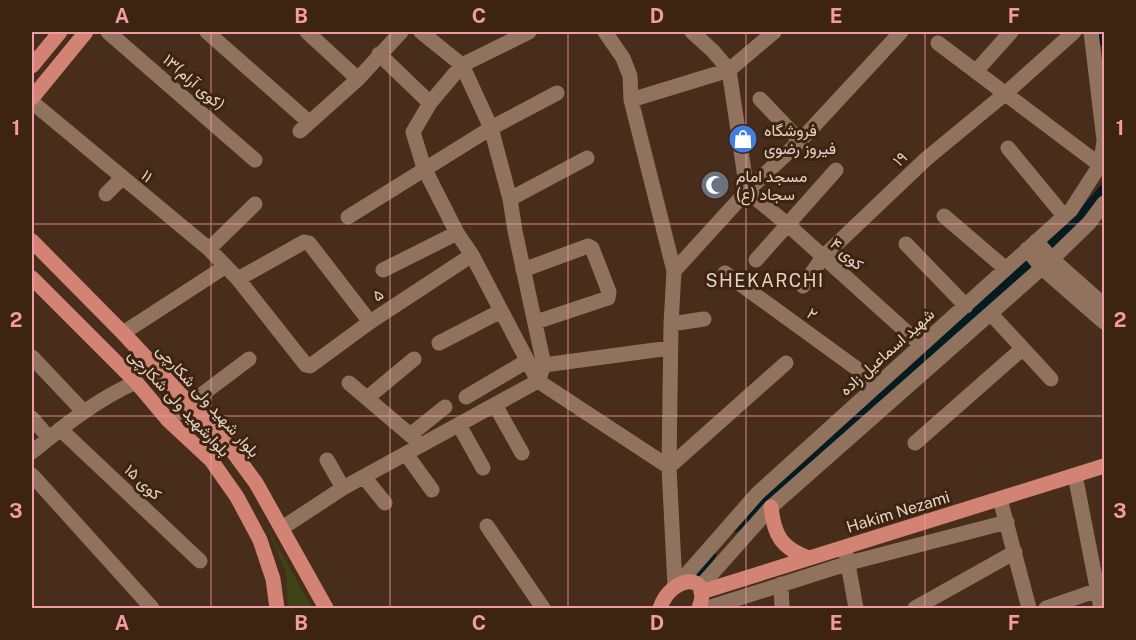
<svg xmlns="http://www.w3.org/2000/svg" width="1136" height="640" viewBox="0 0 1136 640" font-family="'Public Sans',Vazirmatn,sans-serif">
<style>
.green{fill:#3e4417}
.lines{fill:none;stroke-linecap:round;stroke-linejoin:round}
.canal{stroke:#041b21;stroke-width:10}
.minor{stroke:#91735d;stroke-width:15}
.major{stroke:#d28374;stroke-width:15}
.grid{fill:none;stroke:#f49aa6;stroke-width:1.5;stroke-opacity:0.55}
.labels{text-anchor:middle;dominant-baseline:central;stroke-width:6;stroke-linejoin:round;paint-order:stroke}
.street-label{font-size:16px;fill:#e3d2c6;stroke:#3d2410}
.poi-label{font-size:16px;fill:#e3d2c6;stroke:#3d2410;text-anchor:start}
.neighbourhood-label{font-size:18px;letter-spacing:1.5px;fill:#e3d2c6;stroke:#3d2410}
.neatline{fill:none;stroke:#f49aa6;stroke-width:2}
.grid-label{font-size:20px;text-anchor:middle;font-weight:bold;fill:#f49aa6}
</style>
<rect width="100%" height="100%" fill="#482e1a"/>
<!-- green -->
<path class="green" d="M268,529L312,608H288L286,572Z"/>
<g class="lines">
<!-- canal -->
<path class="canal" d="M1104,32V42
M735,527L1069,229L1104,189
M696,578L711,555"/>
<!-- minor -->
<path class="minor" d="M108,32L255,160
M207,32L309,122
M307,32L358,79
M529,32L462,65L430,103L413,132L424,168L457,233L472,255L538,381L669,467L786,363
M605,32L623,58L630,76L631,100L674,271
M901,32L800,141L747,191L787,224L921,345
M1091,32L1104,140
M938,43L1100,165
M379,54L430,103
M977,70L1011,32
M760,99L800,141
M631,100L729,70L774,32
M32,102L209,249L238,279L306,365L310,366L370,322L472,255
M300,131L358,79L401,32
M1008,148L1064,216
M106,194L122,178
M510,199L587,158
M944,216L1006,269
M348,217L491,128L557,93
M1036,241L1052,259L1104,305
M906,244L966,306
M209,249L255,204
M1027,249L1042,268L1104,322
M756,260L836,170
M383,270L457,233
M523,270L588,246L592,248L609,292L608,298L536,322
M725,273L878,384
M238,279L304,242L309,243L370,322
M803,286L823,257L926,159L1006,93L1074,32
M991,314L1051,379
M671,324L704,319
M123,333L226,266
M439,343L501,311
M32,357L83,411
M544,365L670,348
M349,383L422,445
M466,397L527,361
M367,398L414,359
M495,405L522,453
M32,418L49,438
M168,420L249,359
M459,425L483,468
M60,429L200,561
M410,435L445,407
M915,443L1022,349
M32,452C65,425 96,400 136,382
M406,454L432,490
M327,460L343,488
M32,475L152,608
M1075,475L1101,608
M364,477L385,503
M1000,499L1029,608
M487,526L543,608
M282,528L343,488L538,381L544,365L515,231L510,199L491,128L462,65L421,32
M846,553L856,608
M679,583L757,494L1071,210L1100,165L1104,142
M781,584L782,608
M675,586L669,467L671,324L674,271L747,191L729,70L713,51L692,32
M700,587L771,507L1052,259L1089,223L1104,203
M708,608L849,563L1007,522
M915,608L1015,552
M1046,608L1098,590"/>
<!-- major -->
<path class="major" d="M32,66L60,32
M32,98L86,32
M32,241L123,333L228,445L256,483L326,608
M32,278L136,382L168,420L211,460L237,497L260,540L273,579L277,608
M771,507C774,535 781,548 809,558
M701,592L1104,466
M660,608C671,575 713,571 699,608"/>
</g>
<!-- grid -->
<path class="grid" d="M211,32V608M390,32V608M568,32V608M746,32V608M925,32V608M32,224H1104M32,416H1104"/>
<!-- icons -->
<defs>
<g id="shop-disc" transform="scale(1.5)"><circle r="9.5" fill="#3f7fe0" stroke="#3d2410"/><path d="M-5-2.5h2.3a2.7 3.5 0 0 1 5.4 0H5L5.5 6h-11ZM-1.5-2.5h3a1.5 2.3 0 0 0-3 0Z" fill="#fff"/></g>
<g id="mosque-disc" transform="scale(1.5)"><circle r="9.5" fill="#6b7280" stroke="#3d2410"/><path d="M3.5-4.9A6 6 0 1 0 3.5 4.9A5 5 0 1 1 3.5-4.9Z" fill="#fff"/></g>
</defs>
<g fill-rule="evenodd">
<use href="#shop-disc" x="743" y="139"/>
<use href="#mosque-disc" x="715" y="185"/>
</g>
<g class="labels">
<!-- street labels -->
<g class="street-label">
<text transform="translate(194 82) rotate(41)">۱۳(کوی آرام)</text>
<text transform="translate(900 159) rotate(-43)">۱۹</text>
<text transform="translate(147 176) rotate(39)">۱۱</text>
<text transform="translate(847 254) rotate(42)">کوی ۴</text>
<text transform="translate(378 295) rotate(-33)">۵</text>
<text transform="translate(812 314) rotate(36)">۲</text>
<text transform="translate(887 352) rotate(-42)">شهید اسماعیل زاده</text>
<text transform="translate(208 401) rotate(48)">بلوار شهید ولی شکارچی</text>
<text transform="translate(179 403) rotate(47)">بلوارشهید ولی شکارچی</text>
<text transform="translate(143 482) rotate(43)">کوی ۱۵</text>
<text transform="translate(898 512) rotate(-17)">Hakim Nezami</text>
</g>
<!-- poi labels -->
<g class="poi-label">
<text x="764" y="130">فروشگاه<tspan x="764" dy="18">فیروز رضوی</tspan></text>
<text x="736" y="176">مسجد امام<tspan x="736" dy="18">سجاد (ع)</tspan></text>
</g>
<!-- neighbourhood labels -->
<g class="neighbourhood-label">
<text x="765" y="280">SHEKARCHI</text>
</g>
</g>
<!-- border -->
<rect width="1136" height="640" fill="none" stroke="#3d2410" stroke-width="66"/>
<rect x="33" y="33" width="1070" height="574" class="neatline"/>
<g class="grid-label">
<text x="122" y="23">A</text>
<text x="301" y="23">B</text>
<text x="479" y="23">C</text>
<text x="657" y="23">D</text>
<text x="836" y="23">E</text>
<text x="1014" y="23">F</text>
<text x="16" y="135">1</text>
<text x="1120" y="135">1</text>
<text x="16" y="327">2</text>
<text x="1120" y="327">2</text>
<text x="16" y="518">3</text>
<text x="1120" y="518">3</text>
<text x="122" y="630">A</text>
<text x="301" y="630">B</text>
<text x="479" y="630">C</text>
<text x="657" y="630">D</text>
<text x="836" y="630">E</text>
<text x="1014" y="630">F</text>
</g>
</svg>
